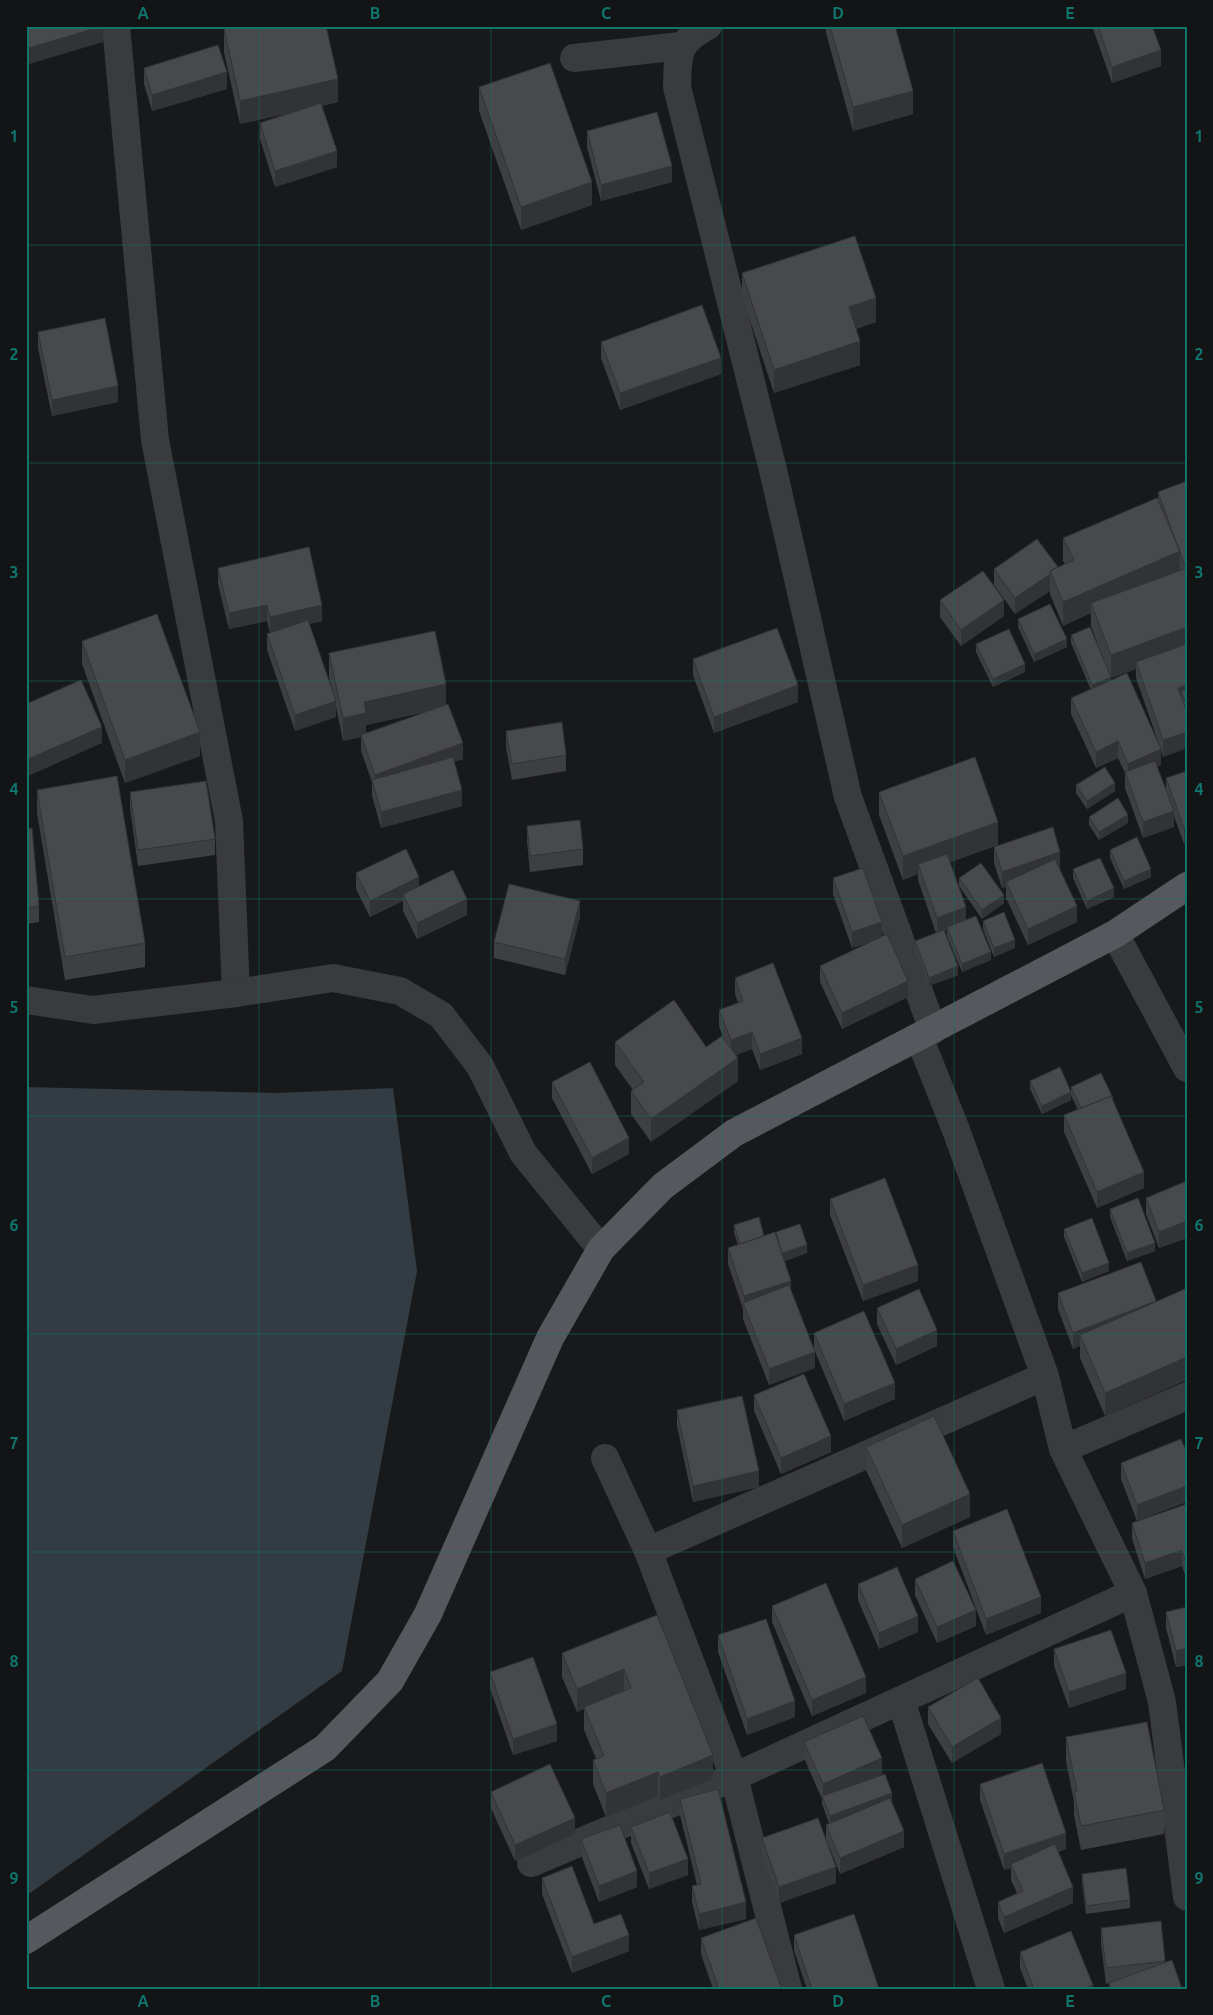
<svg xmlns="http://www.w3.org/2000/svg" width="1213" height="2015" viewBox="0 0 1213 2015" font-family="Ubuntu,sans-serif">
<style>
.water{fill:#323c42}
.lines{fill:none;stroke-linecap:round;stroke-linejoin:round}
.minor{stroke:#3a3b3f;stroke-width:28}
.tertiary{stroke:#3a3b3f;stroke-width:28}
.primary{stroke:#56585e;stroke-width:28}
.wall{fill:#3e3f42;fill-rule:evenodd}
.shaded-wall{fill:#323336}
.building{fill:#48494d;stroke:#323336}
.grid{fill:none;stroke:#0f766e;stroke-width:1;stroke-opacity:0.55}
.neatline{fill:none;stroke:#0f766e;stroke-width:2}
.grid-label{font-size:16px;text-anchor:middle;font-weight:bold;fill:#0f766e}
</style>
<rect width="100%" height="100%" fill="#18191a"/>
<!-- water -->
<path class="water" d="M26,1087L277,1093L393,1088L417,1271L342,1671L26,1896Z"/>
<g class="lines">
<!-- minor -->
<path class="minor" d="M116,26L155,440L229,821L236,993
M708,26C676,43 678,54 677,87L773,470L848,797L933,1030
M574,58L681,46
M1115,934L1187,1068
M919,1037L956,1130L1045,1376L1063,1449L1133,1593L1162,1702L1187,1897
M1063,1449L1187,1396
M605,1458L648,1551L734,1777L788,1989
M648,1551L1045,1376
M901,1700L991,1989
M531,1863L734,1777L1133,1593"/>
<!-- tertiary -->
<path class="tertiary" d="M26,1000L93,1010L236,993L333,978L400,991L441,1015L480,1066L523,1153L601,1249"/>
<!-- primary -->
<path class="primary" d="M26,1940L325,1748L390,1681L428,1614L550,1338L601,1249L663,1186L734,1133L1115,934L1187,886"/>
</g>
<!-- wall -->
<path class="wall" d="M826,26H895L913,114L853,131L826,33Z
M1092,26H1152L1161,66L1112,83Z
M224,29L338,102L322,106L337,167L275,187L260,139V123L285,114L240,124L224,52Z
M144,68L227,89L152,111L144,84Z
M479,87L592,205L521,230L479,111Z
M587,131L672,182L601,201L587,147Z
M742,273L876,322L856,329L860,365L774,393L742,296Z
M38,332L118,402L52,416L38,348Z
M601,342L721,374L620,410L601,358Z
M1187,481V748L1163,757L1161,749V765L1157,766L1166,790V778L1187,771V843L1184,844L1174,816V827L1143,838L1125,788V773L1118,758L1096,768L1071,714V698L1091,690L1071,643V635L1105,664L1091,626V613L1063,626L1050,594V591L1015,614L994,585V569L1058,567L1065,564L1063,561V538L1158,499V492ZM1136,669V678L1160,747L1111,681V678Z
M218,568L322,621L309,624L332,691L329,677V653L446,704L463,759L454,762L462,806L381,828L372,796V782L361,751V737L343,741L336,707V717L295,731L267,650V634L270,633L267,621L229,629L218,584ZM426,712L366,733V725Z
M940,600L1004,616L961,646L940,617Z
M1018,619L1067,647L1034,662L1018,627Z
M82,641L200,756L125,783L82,664Z
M976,644L1025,672L993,687L976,652Z
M693,659L798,702L714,733L693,675Z
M506,731L566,755V771L512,780L506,747Z
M1076,785L1115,791L1087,809L1076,793Z
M37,790L145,943V967L65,980L37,813Z
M130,792L215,839V855L138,866L130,808Z
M879,792L998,845L950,862L966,920L991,960L962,972L947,936V930L945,931L958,975L929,986L915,950V941L936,933L918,880V874L903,880L879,815Z
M1089,817L1128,823L1099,840L1089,825Z
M527,826L583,849V865L530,872L527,842Z
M26,829L39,906V922L26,924Z
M994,847L1060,868H1059L1077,922L1028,945L1006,898V887L1002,888L994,863Z
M1110,850L1151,877L1124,889L1110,858Z
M1073,869L1114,897L1087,909L1073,878Z
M356,873L419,887L467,915L417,939L403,911V901L370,917L356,889Z
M833,878L882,936L908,997L842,1029L820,982V966L871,942L852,948L833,894Z
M959,878L1004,903L982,919L959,886Z
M580,917L565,975L494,958V942Z
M983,921L1015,948L994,957L983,929Z
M735,978L802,1054L760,1070L752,1049L736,1055L738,1081L651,1142L631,1114V1091L633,1090L615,1065V1042L706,1047L723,1037L719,1026V1010L738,1003L735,994Z
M1030,1081L1071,1100L1042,1114L1030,1089Z
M552,1082L629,1154L592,1174L552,1098Z
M1071,1087L1113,1100L1144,1188L1097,1208L1064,1132V1115L1078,1110L1071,1095Z
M1187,1181V1238L1159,1248L1146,1214V1198Z
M830,1199L918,1281L863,1301L830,1215Z
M1110,1209L1155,1251L1127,1261L1110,1217Z
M734,1225L764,1236L807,1253L785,1261L791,1291L815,1368L769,1385L743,1319V1309L728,1264V1248L738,1245L734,1233Z
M1064,1229L1109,1271L1082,1282L1064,1237Z
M1141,1262L1105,1416L1080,1358V1346L1073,1349L1058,1309V1293Z
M877,1308L937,1346L896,1365L877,1324Z
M814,1333L895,1399L844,1421L814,1349Z
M754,1395L831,1452L781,1474L754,1411Z
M677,1410L759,1487L693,1502L677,1426Z
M1181,1439L1137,1521L1121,1479V1463Z
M866,1447L970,1517L902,1548L866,1470Z
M1187,1504V1581L1182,1566L1145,1579L1132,1539V1523Z
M953,1531L1041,1613L986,1635L953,1547Z
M915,1579L976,1626L937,1643L915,1595Z
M858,1584L918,1632L879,1649L858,1600Z
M772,1606L866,1693L812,1716L772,1622Z
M1187,1607V1665L1176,1667L1166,1628V1612Z
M657,1615L713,1779L660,1800L658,1796L606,1817L593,1784V1760L596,1759L584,1730V1709L577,1712L562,1677V1653Z
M718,1635L795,1717L747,1735L718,1652Z
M1054,1649L1126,1689L1069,1708L1054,1666Z
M490,1672L557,1741L513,1755L490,1688Z
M928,1707L1001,1734L952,1763L928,1724Z
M1066,1737L1164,1810V1834L1081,1850L1074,1815V1802L1066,1761Z
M804,1742L882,1774L873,1778L892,1802L904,1847L840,1874L829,1846L836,1883L779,1903L762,1854V1838L826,1840V1825L829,1823L822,1804V1799L804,1758Z
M980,1784L1066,1849L1058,1852L1073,1903L1004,1933L998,1918V1902L1017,1893L1011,1880V1868L1004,1870L980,1800Z
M491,1792L575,1834L515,1861L491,1808Z
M680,1799L746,1919L699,1930L692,1902V1886L697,1885L680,1815Z
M631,1827L688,1875L649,1889L631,1843Z
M581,1839L637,1887L599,1902L581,1855Z
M1082,1874L1130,1900V1908L1086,1914L1082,1883Z
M542,1878L594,1924L629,1951L572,1973L542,1894Z
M1161,1921L1165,1962L1182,1989H1109V1983L1106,1984L1101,1944V1928Z
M794,1935L879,1989H807L794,1951Z
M701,1938L781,1989H713L701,1954Z
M1020,1952L1093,1989H1028L1020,1968Z"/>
<!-- shaded-wall -->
<path class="shaded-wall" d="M103,26V42L26,65V49Z
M1161,50V66L1112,83V67Z
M227,72V89L152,111V95Z
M338,79V102L240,124V101Z
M913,91V114L853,131V107Z
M337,151V167L275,187V171Z
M672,166V182L601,201V185Z
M592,182V205L521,230V207Z
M876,298V322L849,331V307Z
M860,341V365L774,393V370Z
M721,358V374L620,410V393Z
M118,386V402L52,416V400Z
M1180,551V574L1091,603V613L1063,626V602Z
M1050,574V591L1015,614V598Z
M1004,600V616L961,646V630Z
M267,605V621L229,629V613Z
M322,605V621L270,633V617Z
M1187,627V651L1136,662V669L1111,678V685L1092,693V685L1111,677V655Z
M1067,639V647L1034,662V654Z
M1025,664V672L993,687V679Z
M446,684V707L366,725V736L361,735V737L343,741V718L364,702Z
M798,685V702L714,733V717Z
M1187,685V701L1181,691V703L1178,688Z
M336,701V717L295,731V715Z
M102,727V743L26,777V760Z
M200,732V756L125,783V760Z
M1187,732V748L1163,757V740Z
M1118,741V758L1096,768V752Z
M463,743V759L375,791V775Z
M1161,749V765L1128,780V764Z
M1115,783V791L1087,809V801Z
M462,790V806L381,828V812Z
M1174,811V827L1143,838V822Z
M1128,815V823L1099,840V832Z
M998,822V845L921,873L918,864V874L903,880V856Z
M1187,827V843L1184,844V828Z
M1060,852V868L1008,886L1006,882V887L1002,888V872Z
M1151,869V877L1124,889V881Z
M419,877V893L403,894V901L370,917V901Z
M1114,888V897L1087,909V901Z
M1004,895V903L982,919V910Z
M467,899V915L417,939V923Z
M580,901V917L565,975V959Z
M1077,906V922L1028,945V929Z
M966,907V923L947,927V930L937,934V918Z
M882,922V938L852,948V932Z
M1015,940V948L994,957V948Z
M991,952V960L962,972V964Z
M958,966V975L929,986V978Z
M908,981V997L842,1029V1013Z
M752,1032V1049L731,1056V1040Z
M802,1038V1054L760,1070V1054Z
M738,1058V1081L651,1142V1119Z
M1071,1092V1100L1042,1114V1106Z
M629,1138V1154L592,1174V1158Z
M1144,1172V1188L1097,1208V1192Z
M1187,1221V1238L1159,1248V1232Z
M1155,1243V1251L1127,1261V1253Z
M807,1245V1253L782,1261V1253Z
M1109,1263V1271L1082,1282V1273Z
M918,1265V1281L863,1301V1285Z
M791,1281V1297L744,1306V1296Z
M1156,1301L1080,1335V1346L1073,1349V1333Z
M937,1330V1346L896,1365V1349Z
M815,1352V1368L769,1385V1369Z
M1187,1357V1380L1105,1416V1393Z
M895,1383V1399L844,1421V1404Z
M831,1436V1452L781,1474V1458Z
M759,1471V1487L693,1502V1486Z
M1187,1486V1502L1137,1521V1505Z
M970,1494V1517L902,1548V1525Z
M1182,1550V1566L1145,1579V1563Z
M1041,1597V1613L986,1635V1619Z
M976,1610V1626L937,1643V1627Z
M918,1616V1632L879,1649V1633Z
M1187,1648V1665L1176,1667V1651Z
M624,1669V1693L584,1707V1709L577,1712V1689Z
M1126,1673V1689L1069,1708V1692Z
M866,1677V1693L812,1716V1700Z
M795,1701V1717L747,1735V1719Z
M1001,1718V1734L952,1763V1747Z
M557,1724V1741L513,1755V1739Z
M713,1755V1779L660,1800V1777Z
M882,1758V1774L824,1800L823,1797V1784Z
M658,1772V1796L606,1817V1793Z
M892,1793V1802L830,1824V1816Z
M575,1818V1834L515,1861V1845Z
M904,1831V1847L840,1874V1858Z
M1066,1833V1849L1013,1867L1011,1864V1868L1004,1870V1854Z
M688,1859V1875L649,1889V1873Z
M836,1867V1883L779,1903V1887Z
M637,1871V1887L599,1902V1886Z
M1073,1887V1903L1004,1933V1917Z
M746,1902V1919L699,1930V1914Z
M629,1935V1951L572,1973V1957Z
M1093,1985V1989H1084Z"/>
<!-- building -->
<path class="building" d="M26,26H103L26,49Z
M235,26H326L338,79L240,101L224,29Z
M830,26H895L913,91L853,107Z
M1098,26H1152L1161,50L1112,67Z
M218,45L227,72L152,95L144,68Z
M550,63L592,182L521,207L479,87Z
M321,103L337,151L275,171L260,123Z
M657,112L672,166L601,185L587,131Z
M855,236L876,298L849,307L860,341L774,370L742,273Z
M702,305L721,358L620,393L601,342Z
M105,318L118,386L52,400L38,332Z
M1187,481V565L1185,566L1158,492Z
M1157,498L1180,551L1063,602L1050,571L1074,560L1063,538Z
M1037,539L1058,567L1050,571V574L1015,598L994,569Z
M309,547L322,605L270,617L267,605L229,613L218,568Z
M1187,568V627L1111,655L1091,603Z
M983,571L1004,600L961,630L940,600Z
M1050,604L1067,639L1034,654L1018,619Z
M157,614L200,732L125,760L82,641Z
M308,620L336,701L295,715L267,634Z
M1090,627L1111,677L1092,685L1071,635Z
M777,628L798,685L714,717L693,659Z
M1009,629L1025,664L993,679L976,644Z
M435,631L446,684L364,702L366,713L343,718L329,653Z
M1187,644V685L1178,688L1187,713V732L1163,740L1136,662Z
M1127,673L1161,749L1128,764L1118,741L1096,752L1071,698Z
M81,680L102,727L26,760V704Z
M1187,689V706L1181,691Z
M448,704L463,743L375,775L361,735Z
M562,722L566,755L512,764L506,731Z
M453,757L462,790L381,812L372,780Z
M975,757L998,822L903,856L879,792Z
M1155,761L1174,811L1143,822L1125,772Z
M1105,767L1115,783L1087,801L1076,785Z
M1187,771V827L1184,828L1166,778Z
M117,776L145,943L65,957L37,790Z
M206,781L215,839L138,850L130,792Z
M1118,798L1128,815L1099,832L1089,817Z
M580,820L583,849L530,856L527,826Z
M1053,827L1060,852L1002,872L994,847Z
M32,828L39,906L26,908V829Z
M1137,837L1151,869L1124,881L1110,850Z
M406,849L419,877L370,901L356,873Z
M947,854L966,907L937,918L918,864Z
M1100,858L1114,888L1087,901L1073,869Z
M1055,859L1077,906L1028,929L1006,882Z
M981,863L1004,895L982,910L959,878Z
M863,868L882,922L852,932L833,878Z
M453,870L467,899L417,923L403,894Z
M509,884L580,901L565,959L494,942Z
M1004,912L1015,940L994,948L983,921Z
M976,916L991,952L962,964L947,927Z
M944,930L958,966L929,978L915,941Z
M887,934L908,981L842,1013L820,966Z
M773,963L802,1038L760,1054L752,1032L731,1040L719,1010L743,1001L735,978Z
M674,1000L706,1047L722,1036L738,1058L651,1119L631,1091L644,1082L615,1042Z
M590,1062L629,1138L592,1158L552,1082Z
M1060,1067L1071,1092L1042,1106L1030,1081Z
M1101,1073L1113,1098H1112L1111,1096L1081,1108L1071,1087Z
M1111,1096L1144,1172L1097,1192L1064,1115Z
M885,1178L918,1265L863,1285L830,1199Z
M1187,1181V1221L1159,1232L1146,1198Z
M1138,1198L1155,1243L1127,1253L1110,1209Z
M759,1217L764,1236L740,1244L734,1225Z
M1092,1218L1109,1263L1082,1273L1064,1229Z
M800,1224L807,1245L782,1253L776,1232Z
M775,1232L791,1281L744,1296L728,1248Z
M1141,1262L1156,1301L1073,1333L1058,1293Z
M789,1285L815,1352L769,1369L743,1303Z
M919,1289L937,1330L896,1349L877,1308Z
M1185,1289L1187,1293V1357L1105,1393L1080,1335Z
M864,1311L895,1383L844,1404L814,1333Z
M804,1374L831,1436L781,1458L754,1395Z
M742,1396L759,1471L693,1486L677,1410Z
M934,1416L970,1494L902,1525L866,1447Z
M1181,1439L1187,1453V1486L1137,1505L1121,1463Z
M1187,1504V1565L1182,1550L1145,1563L1132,1523Z
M1007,1509L1041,1597L986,1619L953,1531Z
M953,1561L976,1610L937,1627L915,1579Z
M897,1567L918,1616L879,1633L858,1584Z
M826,1583L866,1677L812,1700L772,1606Z
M1187,1607V1648L1176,1651L1166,1612Z
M657,1615L713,1755L660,1777L658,1772L606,1793L593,1760L604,1756L584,1707L631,1688L624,1669L577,1689L562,1653Z
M766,1619L795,1701L747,1719L718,1635Z
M1111,1630L1126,1673L1069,1692L1054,1649Z
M533,1657L557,1724L513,1739L490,1672Z
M978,1678L1001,1718L952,1747L928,1707Z
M863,1716L882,1758L823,1784L804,1742Z
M1147,1722L1164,1810L1081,1826L1074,1792L1077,1791L1066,1737Z
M1042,1763L1066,1833L1004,1854L980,1784Z
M550,1764L575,1818L515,1845L491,1792Z
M885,1774L892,1793L830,1816L822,1796Z
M718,1789L746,1902L699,1914L692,1886L701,1884L680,1799Z
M890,1798L904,1831L840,1858L826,1825Z
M670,1812L688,1859L649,1873L631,1827Z
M818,1818L836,1867L779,1887L762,1838Z
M620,1825L637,1871L599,1886L581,1839Z
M1055,1844L1073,1887L1004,1917L998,1902L1023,1891L1011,1864Z
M572,1866L594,1924L621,1914L629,1935L572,1957L542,1878Z
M1126,1868L1130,1900L1086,1906L1082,1874Z
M854,1914L879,1989H812L794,1935Z
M756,1918L781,1987L777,1989H719L701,1938Z
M1161,1921L1165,1961L1106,1968L1101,1928Z
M1071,1931L1093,1985L1084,1989H1034L1020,1952Z
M1172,1960L1182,1989H1111L1109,1983Z"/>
<!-- grid -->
<path class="grid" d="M259,26V1989M491,26V1989M722,26V1989M954,26V1989M26,245H1187M26,463H1187M26,681H1187M26,899H1187M26,1116H1187M26,1334H1187M26,1552H1187M26,1770H1187"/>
<!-- border -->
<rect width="1213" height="2015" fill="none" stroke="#131415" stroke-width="55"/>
<rect x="28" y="28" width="1158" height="1960" class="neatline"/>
<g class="grid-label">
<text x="143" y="19">A</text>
<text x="375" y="19">B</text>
<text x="606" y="19">C</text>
<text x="838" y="19">D</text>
<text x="1070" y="19">E</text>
<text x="14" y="142">1</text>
<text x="1199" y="142">1</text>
<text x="14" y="360">2</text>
<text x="1199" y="360">2</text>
<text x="14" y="578">3</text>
<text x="1199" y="578">3</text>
<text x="14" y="795">4</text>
<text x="1199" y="795">4</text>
<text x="14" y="1013">5</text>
<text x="1199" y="1013">5</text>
<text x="14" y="1231">6</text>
<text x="1199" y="1231">6</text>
<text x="14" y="1449">7</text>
<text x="1199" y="1449">7</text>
<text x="14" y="1667">8</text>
<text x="1199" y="1667">8</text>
<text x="14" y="1884">9</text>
<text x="1199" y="1884">9</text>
<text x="143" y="2007">A</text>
<text x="375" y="2007">B</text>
<text x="606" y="2007">C</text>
<text x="838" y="2007">D</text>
<text x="1070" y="2007">E</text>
</g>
</svg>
